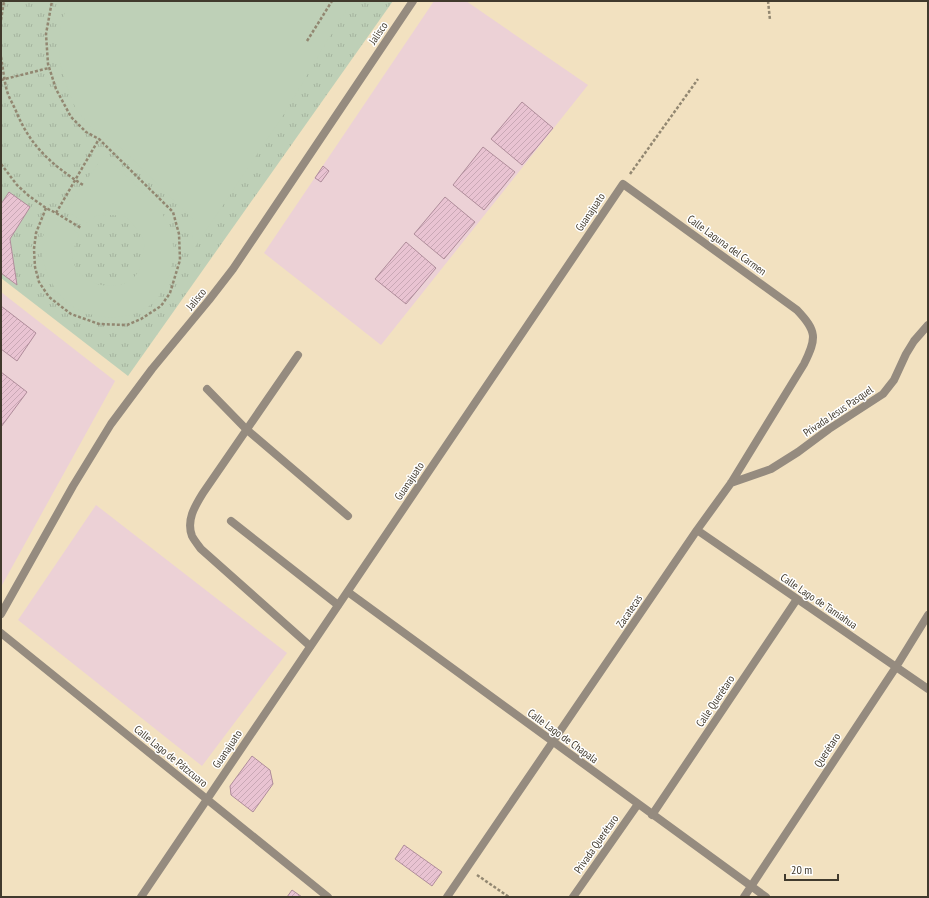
<svg xmlns="http://www.w3.org/2000/svg" width="929" height="898" viewBox="0 0 929 898" font-family="'PT Sans Narrow',sans-serif">
<style>
.education{fill:#ecd1d6}
.grass{fill:url(#grass-tufts)}
.green{fill:#bed0b7}
.building{fill:url(#building-hatch);stroke:#af8c9a}
.lines{fill:none;stroke-linecap:round;stroke-linejoin:round}
.path{stroke:#928771;stroke-width:2.5;stroke-dasharray:3 2;stroke-linecap:butt}
.service{stroke:#958b7f;stroke-width:8}
.minor{stroke:#958b7f;stroke-width:8}
.labels{text-anchor:middle;dominant-baseline:central;stroke-width:3;stroke-linejoin:round;paint-order:stroke}
.street-label{font-size:11px;fill:#413a2d;stroke:#fff}
</style>
<defs>
<pattern id="grass-tufts" width="24" height="20" patternUnits="userSpaceOnUse"><rect width="24" height="20" fill="#bed0b7"/><path d="M3 7l-1-3M5 7V3M7 7l1-3M15 17l-1-3M17 17v-4M19 17l1-3" fill="none" stroke="#a4b39e"/></pattern>
<pattern id="building-hatch" width="6" height="6" patternUnits="userSpaceOnUse"><rect width="6" height="6" fill="#e9c3d2"/><path d="M-1 1l2-2M0 6l6-6M5 7l2-2" fill="none" stroke="#c9a8b5"/></pattern>
</defs>
<rect width="100%" height="100%" fill="#f2e1c0"/>
<!-- education -->
<path class="education" d="M434,1H466L588,85L381,345L264,253Z
M1,292L115,381L1,587Z
M96,505L287,653L202,766L18,620Z"/>
<!-- grass -->
<path class="grass" d="M1,1H393L128,376L1,278Z"/>
<!-- green -->
<path class="green" d="M69,1H352L326,43L284,114L193,250L192,218L116,143L98,133L90,126L76,109L69,93L60,63L59,49V35L62,21Z
M104,155L159,207L171,231L174,253L169,276L158,298L148,307L131,315L110,318L84,313L68,304L56,290L48,276L42,256V239L51,216L79,234C76,243 70,255 74,264C83,287 120,294 136,275C140,271 141,262 142,257C143,253 145,246 144,242C141,232 133,224 126,217L113,215L96,216L87,223L65,211Z"/>
<!-- building -->
<path class="building" d="M522,102L553,128L522,165L491,139Z
M483,147L515,172L484,210L453,185Z
M323,166L329,171L321,182L315,178Z
M9,192L30,207L10,239L17,285L1,273V204Z
M445,197L475,222L444,259L414,234Z
M406,242L436,268L406,304L375,279Z
M1,306L36,333L17,361L1,349Z
M1,372L27,392L1,427Z
M252,756L270,770L273,784L253,812L231,795L230,786Z
M404,845L442,872L432,886L395,859Z
M292,890L302,897H287Z"/>
<g class="lines">
<!-- path -->
<path class="path" d="M768,1L770,20
M1,20L4,1
M307,41L332,1
M1,57C3,68 4,80 7,91C9,98 13,104 16,111C30,146 52,165 83,185
M1,80L49,68
M1,164L17,185L29,196L46,208L56,213L81,228
M630,174L698,79
M46,208L36,233L34,249L35,267L39,282L49,297L71,314L99,324L127,325L141,319L161,306L170,293L180,260L179,234L173,212L99,139L86,132L71,117L56,89L48,64L46,34L52,1
M56,213L99,139
M477,875L509,897"/>
<!-- service -->
<path class="service" d="M298,355L203,493C195,506 186,520 192,536C194,540 198,545 201,549L310,646
M207,389L246,429L348,516
M231,521L338,605"/>
<!-- minor -->
<path class="minor" d="M731,483L771,469L798,452L829,429L883,394L894,380L906,354L914,341L928,325
M697,530L928,689
M348,592L766,897
M1,614L73,486L111,424L152,369L209,300L233,269L413,1
M1,633L328,897
M652,815L797,599
M141,897L623,184L797,310C817,331 817,338 804,364L731,483L697,530L447,897
M573,897L638,804
M744,897L896,667L928,615"/>
</g>
<g class="labels">
<!-- street labels -->
<g class="street-label">
<text transform="translate(378 33) rotate(-56)">Jalisco</text>
<text transform="translate(590 212) rotate(-56)">Guanajuato</text>
<text transform="translate(727 245) rotate(36)">Calle Laguna del Carmen</text>
<text transform="translate(196 299) rotate(-51)">Jalisco</text>
<text transform="translate(838 411) rotate(-34)">Privada Jesus Pasquel</text>
<text transform="translate(409 481) rotate(-56)">Guanajuato</text>
<text transform="translate(819 601) rotate(34)">Calle Lago de Tamiahua</text>
<text transform="translate(629 611) rotate(-56)">Zacatecas</text>
<text transform="translate(715 701) rotate(-56)">Calle Querétaro</text>
<text transform="translate(563 736) rotate(36)">Calle Lago de Chapala</text>
<text transform="translate(227 749) rotate(-56)">Guanajuato</text>
<text transform="translate(827 750) rotate(-57)">Querétaro</text>
<text transform="translate(171 756) rotate(39)">Calle Lago de Pátzcuaro</text>
<text transform="translate(596 844) rotate(-55)">Privada Querétaro</text>
</g>
</g>
<!-- border -->
<rect width="929" height="898" fill="none" stroke="#413a2d" stroke-width="4"/>
<!-- scale -->
<path d="M785 874v6h53v-6" fill="none" stroke="#413a2d" stroke-width="2"/>
<text x="791" y="874" font-size="12" fill="#413a2d" stroke="#ffffff" stroke-width="3" paint-order="stroke">20 m</text>
</svg>
